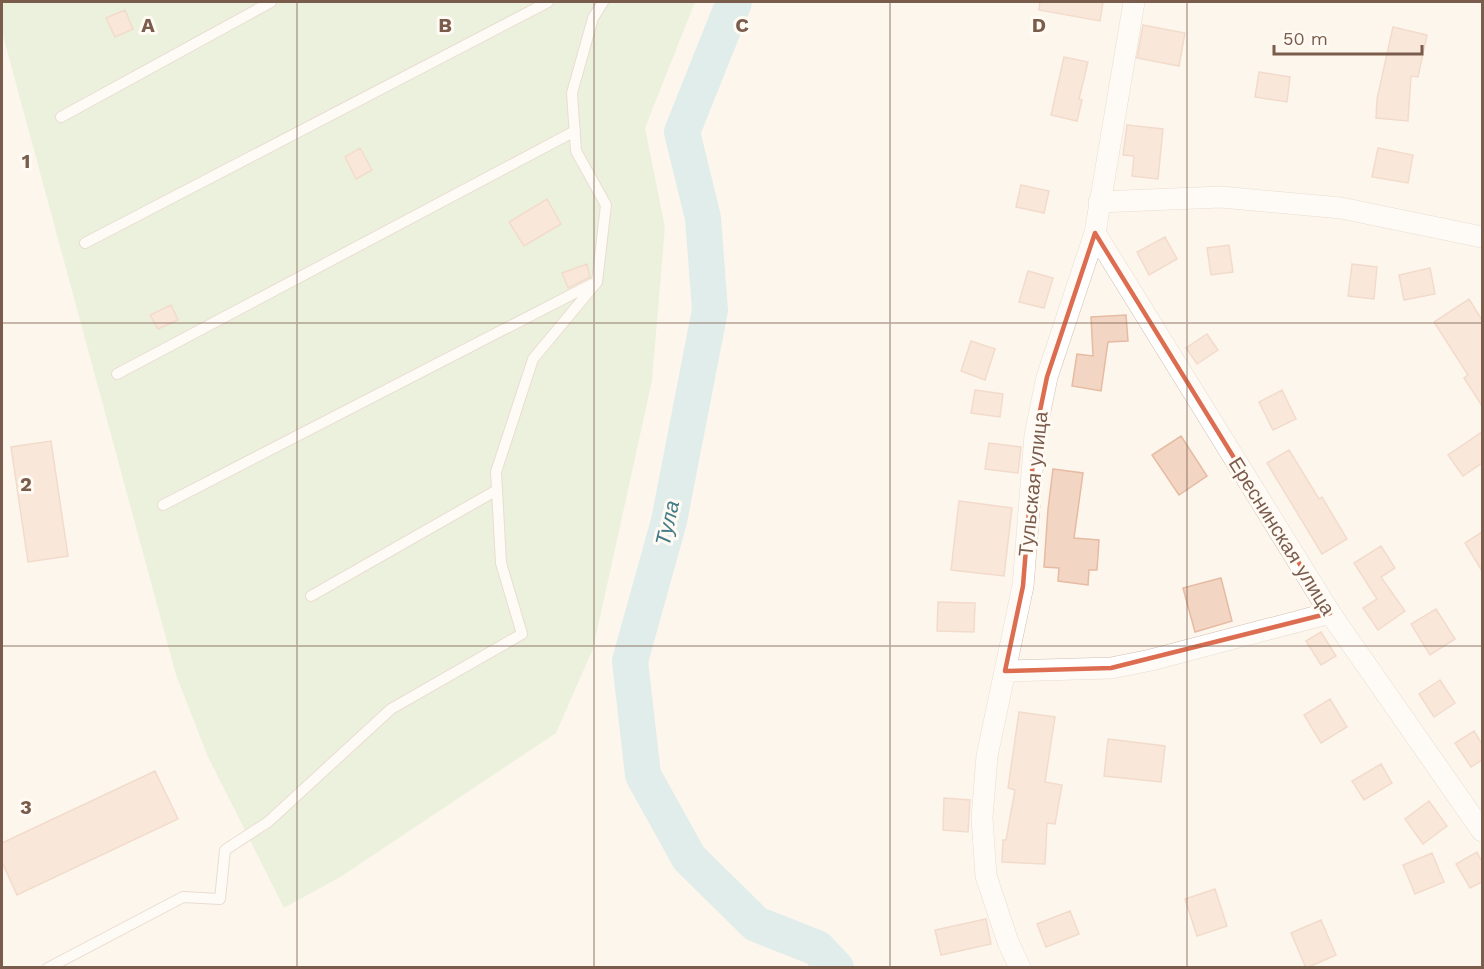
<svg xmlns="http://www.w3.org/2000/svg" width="1484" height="969" viewBox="0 0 1484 969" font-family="'Work Sans',sans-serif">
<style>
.green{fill:#d8ecc9}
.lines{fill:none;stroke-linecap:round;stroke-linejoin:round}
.river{stroke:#bfe3e8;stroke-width:36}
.building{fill:#f3d5c3;stroke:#e6bba3;stroke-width:1.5}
.service-casing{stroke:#d1beb0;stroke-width:12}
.minor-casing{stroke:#d1beb0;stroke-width:22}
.service{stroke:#fff;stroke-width:10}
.minor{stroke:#fff;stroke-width:21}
.marked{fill:none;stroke:#dc6d51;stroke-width:4.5;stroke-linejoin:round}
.grid{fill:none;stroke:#7a5c4d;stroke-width:1.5;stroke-opacity:0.55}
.labels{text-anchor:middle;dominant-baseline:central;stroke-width:6;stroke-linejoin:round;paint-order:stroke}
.street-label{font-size:20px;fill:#7a5c4d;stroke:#fffaf3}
.water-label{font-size:21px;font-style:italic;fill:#437c86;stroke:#fffaf3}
.grid-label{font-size:20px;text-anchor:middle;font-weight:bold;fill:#7a5c4d;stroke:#fffaf3;stroke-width:6;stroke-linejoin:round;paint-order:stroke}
</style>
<rect width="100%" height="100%" fill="#fdf6ec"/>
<!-- green -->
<path class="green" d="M2,2H695L645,128L665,227L652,381L593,649L556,733L342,876L284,908L208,757L176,675L2,32Z"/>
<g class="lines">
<!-- river -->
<path class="river" d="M734,2L682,132L703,218L710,310L669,521L630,661L643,775L689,858L756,924L817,948L836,968"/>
</g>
<!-- building -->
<path class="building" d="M1040,2H1103L1100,21L1039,10Z
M125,10L133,29L115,37L106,18Z
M1143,25L1185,33L1179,66L1137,58Z
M1393,27L1427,35L1418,77L1411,76L1408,121L1376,118L1377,99Z
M1064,57L1088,62L1079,99L1082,100L1077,121L1051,115Z
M1259,72L1290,77L1287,102L1255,97Z
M1127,125L1163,129L1158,179L1132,176L1134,156L1123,155Z
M360,148L372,170L356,179L345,157Z
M1378,148L1413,155L1408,183L1372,177Z
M1021,185L1049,191L1044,213L1016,207Z
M547,199L561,224L524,246L509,222Z
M1165,237L1177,259L1149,275L1137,252Z
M1229,245L1233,272L1211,275L1207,248Z
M587,264L590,277L568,288L562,273Z
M1352,264L1377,267L1374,299L1348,296Z
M1430,268L1435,294L1404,300L1399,275Z
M1028,271L1053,278L1044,308L1019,302Z
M1469,299L1482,320V406L1464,378L1468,375L1434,322Z
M171,305L178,320L158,329L150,315Z
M1126,315L1128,341L1108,342L1101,391L1072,386L1077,354L1093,356L1091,317Z
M1207,334L1218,350L1197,364L1186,348Z
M971,341L995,349L985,380L961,371Z
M975,390L1003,394L1000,417L971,413Z
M1282,390L1296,419L1273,430L1259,402Z
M1482,432V463L1463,476L1448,455Z
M1181,436L1207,476L1179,495L1152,455Z
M51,441L68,556L28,562L11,447Z
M989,443L1021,447L1018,473L985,469Z
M1289,450L1319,499L1322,497L1347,539L1322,554L1267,463Z
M1053,469L1083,473L1074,538L1099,540L1097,570H1089L1088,585L1058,581L1059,568L1044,567L1048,509Z
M959,501L1012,508L1004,576L951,570Z
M1482,532V571L1465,543Z
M1381,546L1395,568L1381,577L1405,611L1378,630L1363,608L1377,599L1354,563Z
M1221,578L1232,621L1195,632L1183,588Z
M938,602L975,603L974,632L937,631Z
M1436,609L1455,639L1430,655L1411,624Z
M1321,632L1336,656L1321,665L1306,641Z
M1440,680L1455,703L1434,717L1419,694Z
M1330,699L1347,727L1321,743L1304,715Z
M1019,712L1055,717L1045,782L1062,785L1055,824L1047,823L1045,864L1002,862L1003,840H1006L1015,790L1008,788Z
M1474,731L1482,744V760L1471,767L1455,743Z
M1108,739L1165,746L1161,782L1104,776Z
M1381,764L1392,783L1364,800L1352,781Z
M155,771L178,819L17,895L2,862V843Z
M944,798L970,800L968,832L943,830Z
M1429,801L1447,826L1423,844L1405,819Z
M1477,852L1482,862V882L1470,888L1456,864Z
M1432,853L1444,882L1415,894L1403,865Z
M1215,889L1227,926L1197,936L1185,899Z
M1070,911L1079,934L1046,947L1037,924Z
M986,919L991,944L941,955L935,930Z
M1321,920L1336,955L1306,968L1291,933Z"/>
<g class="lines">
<!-- service casing -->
<g class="service-casing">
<path id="service" d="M61,117L271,2
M85,243L548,2
M117,374L575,131
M163,505L592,284
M311,596L497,490
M48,968L183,897L220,899L225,850L268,822L391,709L522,634L501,563L496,472L533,359L597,282L606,205L576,151L572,93L593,18L603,2"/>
</g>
<!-- minor casing -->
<g class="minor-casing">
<path id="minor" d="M1099,202L1221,197L1341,208L1482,237
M1095,233L1330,613L1482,831
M1005,671L1111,668L1151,660L1330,613
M1020,968L1008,942L986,876L982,818L987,756L1023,586L1035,435L1047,377L1095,233L1134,2"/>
</g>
<!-- service -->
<use href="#service" class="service"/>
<!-- minor -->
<use href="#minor" class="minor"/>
</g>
<!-- marked area -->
<path d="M0 0H1484V969H0ZM1095,233L1330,613L1111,668L1005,671L1023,586L1035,435L1047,377Z" fill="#fdf6ec" fill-opacity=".55" fill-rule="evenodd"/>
<path class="marked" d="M1095,233L1330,613L1111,668L1005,671L1023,586L1035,435L1047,377Z"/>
<!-- grid -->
<path class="grid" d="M297,2V968M594,2V968M890,2V968M1187,2V968M2,323H1482M2,646H1482"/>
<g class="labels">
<!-- street labels -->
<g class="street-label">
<text transform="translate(1033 484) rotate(-84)">Тульская улица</text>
<text transform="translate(1282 536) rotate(58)">Ереснинская улица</text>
</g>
<!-- water labels -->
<g class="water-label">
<text transform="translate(667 523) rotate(-77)">Тула</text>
</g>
</g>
<g class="grid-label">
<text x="148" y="32">A</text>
<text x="445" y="32">B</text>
<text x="742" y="32">C</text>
<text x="1039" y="32">D</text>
<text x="26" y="168">1</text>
<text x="26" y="491">2</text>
<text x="26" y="814">3</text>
</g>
<!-- border -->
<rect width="1484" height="969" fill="none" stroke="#7a5c4d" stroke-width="6"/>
<!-- scale -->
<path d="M1274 45v9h148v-9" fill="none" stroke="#7a5c4d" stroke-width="3"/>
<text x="1283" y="45" font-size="18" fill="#7a5c4d" stroke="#fffaf3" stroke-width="4.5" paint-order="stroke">50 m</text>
</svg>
